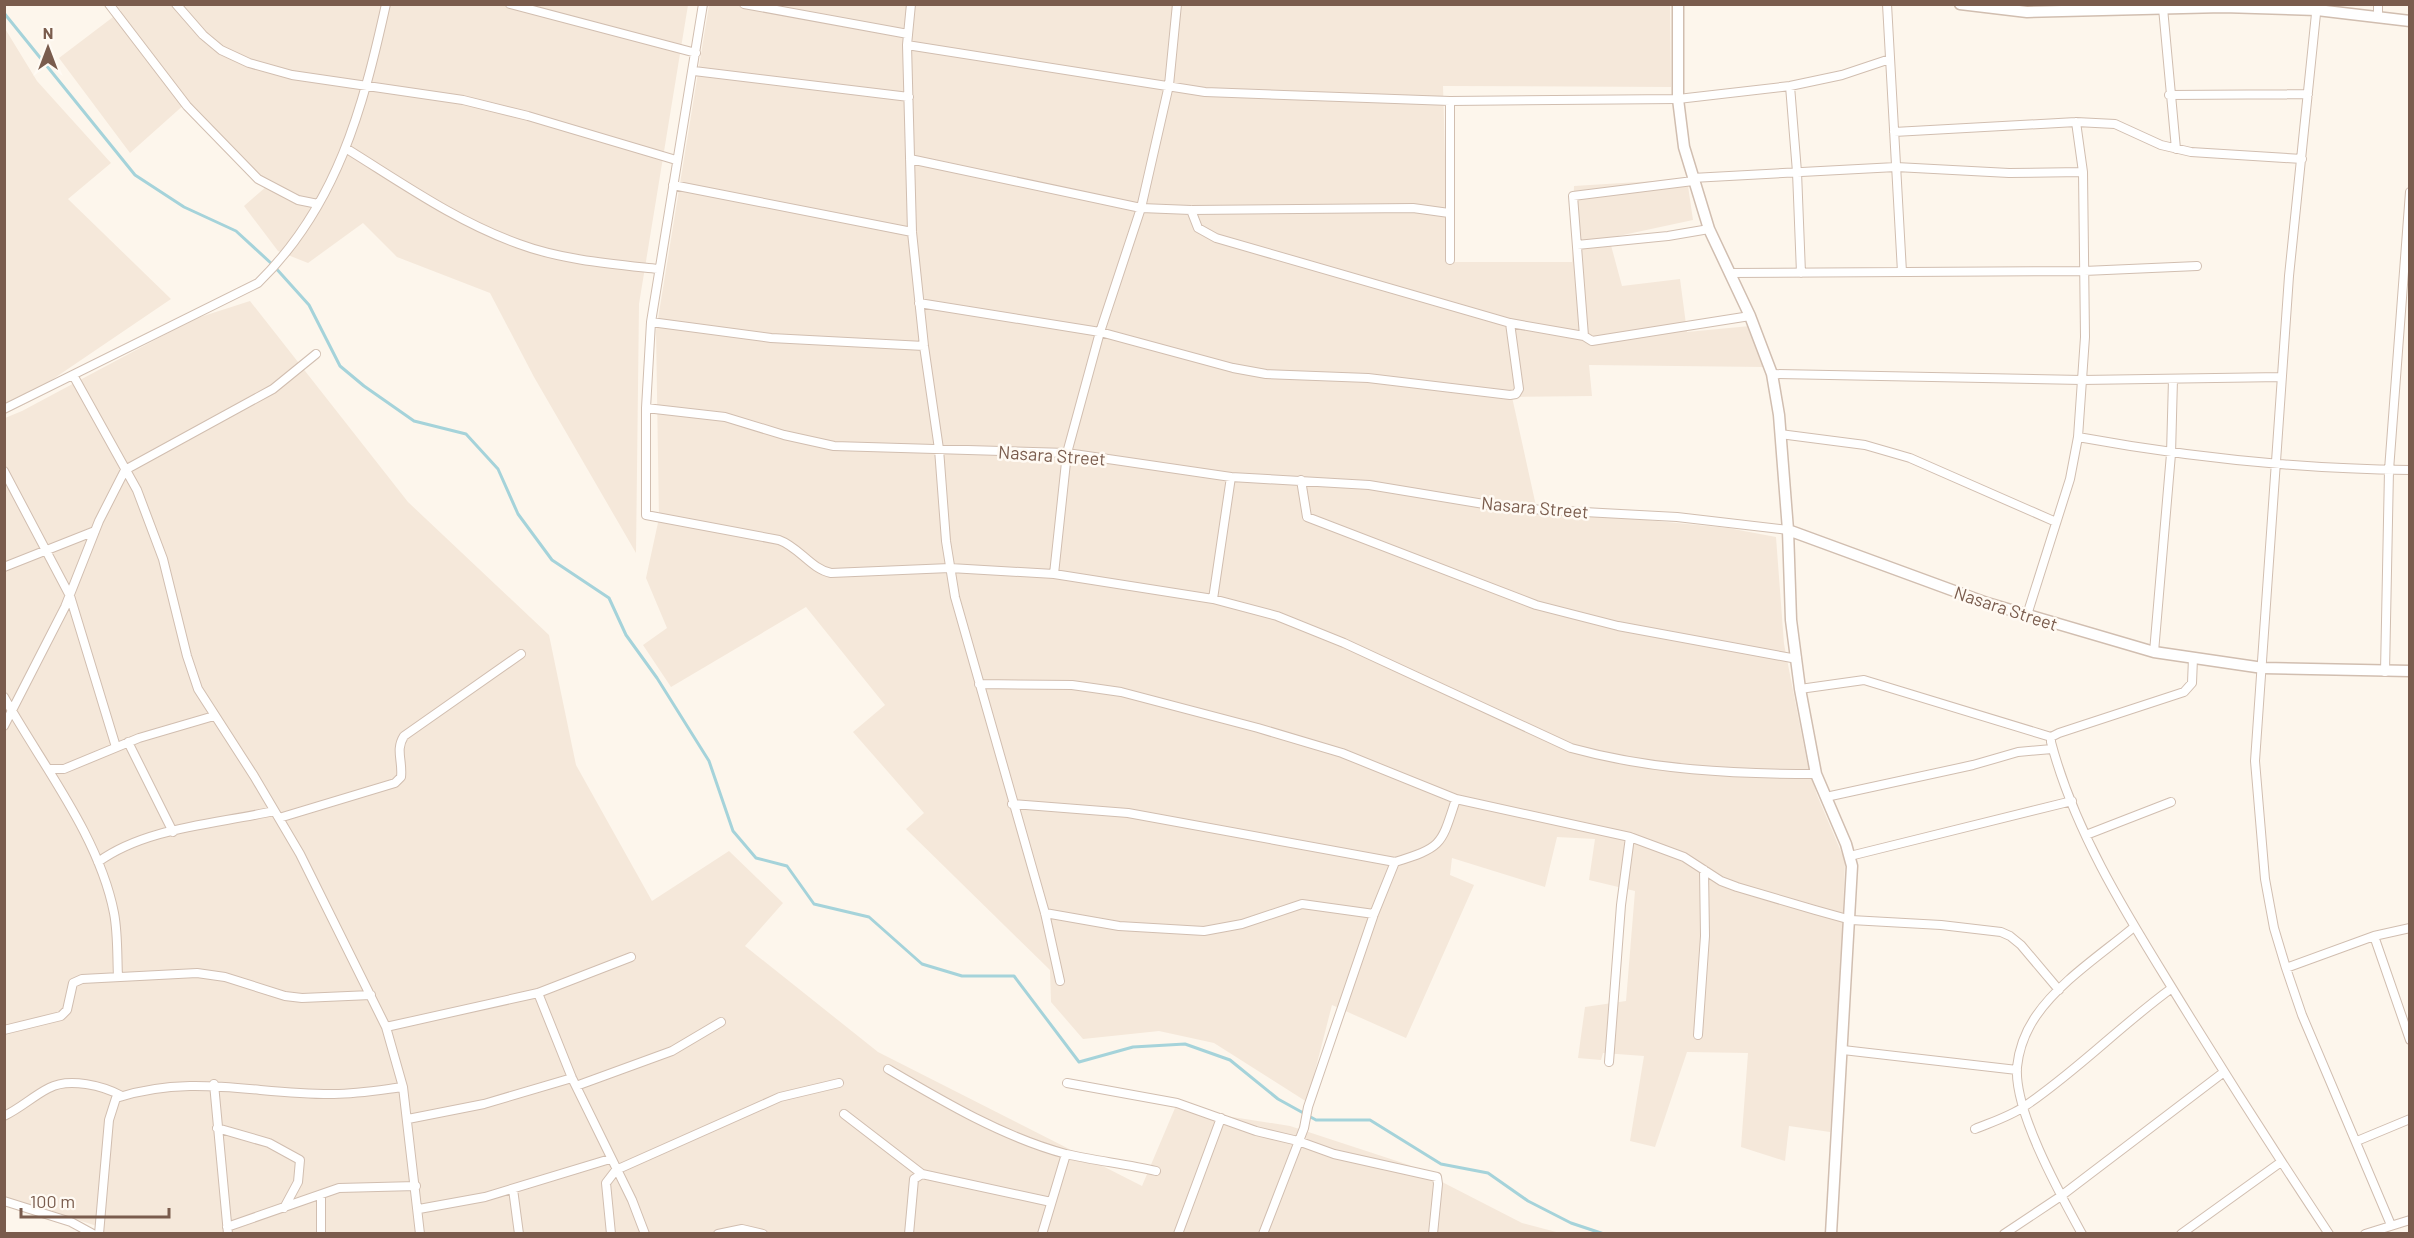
<svg xmlns="http://www.w3.org/2000/svg" width="2414" height="1238" viewBox="0 0 2414 1238" font-family="Barlow,sans-serif">
<style>
.residential{fill:#f5e8da}
.lines{fill:none;stroke-linecap:round;stroke-linejoin:round}
.stream{stroke:#a5d3da;stroke-width:3}
.minor-casing{stroke:#d1beb0;stroke-width:10}
.tertiary-casing{stroke:#d1beb0;stroke-width:13}
.minor{stroke:#fff;stroke-width:8}
.tertiary{stroke:#fff;stroke-width:10}
.labels{text-anchor:middle;dominant-baseline:central;stroke-width:5;stroke-linejoin:round;paint-order:stroke}
.street-label{font-size:18px;fill:#7a5c4d;stroke:#fffaf3}
</style>
<rect width="100%" height="100%" fill="#fdf6ec"/>
<!-- residential -->
<path class="residential" d="M116,5H688L639,304L636,553L534,377L490,293L397,257L363,223L308,263L278,251L244,206L267,186L186,103L130,153L59,58L121,11Z
M709,5H1670L1671,87L1443,86L1448,262H1572L1574,186L1687,179L1693,220L1609,238L1622,286L1680,279L1687,332L1750,326L1764,367L1589,365L1592,396L1512,397L1538,515L1606,516L1728,528L1776,537L1784,644L1807,762L1817,795L1845,861L1839,1009L1830,1132L1789,1126L1785,1161L1741,1147L1748,1053L1687,1052L1655,1147L1630,1141L1644,1056L1603,1053L1601,1060L1578,1058L1585,1007L1626,1001L1635,891L1589,880L1595,839L1557,837L1545,887L1452,858L1450,875L1474,885L1406,1038L1332,1005L1307,1102L1214,1043L1159,1031L1083,1039L1051,1002L1050,970L906,829L924,813L853,732L885,705L806,607L671,687L643,645L667,628L646,578L659,518L656,331Z
M4,27L37,81L111,163L68,199L171,299L31,394L5,403Z
M250,301L408,502L549,635L576,765L652,901L729,851L783,903L745,946L878,1052L1142,1186L1175,1108L1290,1126L1409,1165L1522,1223L1560,1233L97,1234V1226L5,1197V418L22,411L194,319Z"/>
<g class="lines">
<!-- stream -->
<path class="stream" d="M4,13L135,175L184,207L236,231L273,265L309,305L340,366L364,386L414,421L466,434L498,469L518,514L552,560L609,598L626,635L657,678L709,761L733,831L756,858L787,866L814,904L869,917L922,964L962,976H1014L1079,1062L1133,1047L1185,1044L1230,1060L1278,1099L1316,1120H1370L1441,1164L1488,1173L1528,1201L1571,1223L1604,1234"/>
<!-- minor casing -->
<g class="minor-casing">
<path id="minor" d="M109,4L187,106L258,179L298,200L318,204
M176,4L203,35L221,50L249,63L292,75L463,100L528,116L676,160
M510,4L696,53
M703,4L651,322L646,408V515L779,540C799,547 811,569 831,573L950,568L1054,574L1213,599L1277,616L1344,643L1571,748C1651,770 1733,774 1816,774
M744,4L908,34
M911,4L907,45L912,232L924,346L939,449L946,541L955,597L1045,913L1060,981
M1887,4L1902,272
M2317,4L2289,276L2255,761L2265,879L2274,928L2286,968L2302,1015L2391,1225
M2378,4V17
M2163,8L2176,149
M907,45L1205,92L1450,101L1678,99L1790,86L1842,75L1890,59
M694,71L909,97
M1790,86L1797,172L1801,273
M2169,95L2308,94
M1894,132L2076,122L2115,124L2161,145L2191,152L2302,159
M347,149C402,183 457,222 519,244C562,260 612,264 658,269
M910,159L1141,208L1191,210L1413,208L1449,213
M1692,178L1896,167L2009,173L2083,172
M1693,181L1573,196L1584,336L1592,341L1750,316
M673,185L912,232
M1191,210L1198,228L1216,238L1510,323L1584,336
M1577,245L1668,236L1709,229
M1450,260V101
M1730,273L2084,271L2197,266
M919,303L1100,332L1233,368L1266,374L1368,378L1510,395L1516,394L1519,389L1510,323
M651,322L771,338L924,346
M1772,374L2082,380L2282,377
M73,375L137,490L163,559L187,656L198,689L254,776L300,854L386,1027L403,1087L420,1234
M646,408L725,417L784,435L834,446L1067,453L1231,477L1369,485L1508,508L1677,517L1788,530
M4,409L258,283C337,206 363,108 386,4
M1780,434L1865,445L1910,458L2056,522
M2078,437C2187,457 2298,469 2410,470
M4,471L70,596L116,747
M1301,480L1307,517L1536,605L1618,626L1797,659
M4,567L95,531
M1054,574L1067,453L1100,332L1141,208L1169,85L1177,4
M1213,599L1231,477
M2027,615L2070,479L2078,437L2085,337L2083,172L2076,122
M2154,652L2171,454L2173,379
M2193,658L2192,683L2184,692L2059,733L2051,737V742C2074,829 2122,907 2169,983C2221,1068 2274,1151 2329,1234
M2385,672L2389,470L2410,192
M979,684L1072,685L1121,692L1258,728L1342,753L1456,799L1630,837L1684,857L1721,881L1737,887L1815,910L1851,920L1941,925L2001,932L2010,936L2021,945L2059,990
M1800,689L1864,680L2051,737
M4,697C42,765 99,836 114,913C118,934 117,956 118,977
M4,726L65,607L99,521L125,470L273,389L316,354
M128,742L173,832
M49,769H64L139,738L214,716
M1826,797L1973,765L2018,752L2052,749
M1012,804L1128,813L1395,862C1443,847 1441,845 1456,799
M279,818L395,783L401,777C403,761 395,750 404,736L521,654
M2086,835L2171,802
M1850,856L2072,801
M98,862C146,827 217,824 274,811
M1045,913L1119,926L1204,931L1242,924L1302,904L1374,914
M2374,936L2410,1040
M2286,968L2374,936L2410,928
M538,993L572,1078L632,1200L645,1234
M386,1027L538,993L631,957
M4,1030L61,1016L67,1010L73,983L82,979L197,973L225,977L285,996L302,998L371,995
M1698,1035L1705,936L1704,870
M1843,1050L2017,1070
M1609,1062L1621,905L1630,837
M888,1069C944,1102 1003,1137 1066,1154C1096,1161 1127,1164 1156,1171
M1067,1083L1177,1103L1256,1131L1298,1141L1334,1154L1437,1177L1438,1184L1433,1234
M214,1084L228,1234
M576,1086L672,1051L721,1022
M844,1114L922,1174
M4,1116C21,1108 33,1096 49,1088C69,1077 104,1086 122,1096
M408,1119L484,1104L572,1078
M217,1128L269,1143L300,1160L298,1182L284,1208
M1975,1129C1992,1122 2011,1116 2025,1106C2077,1071 2121,1025 2172,988
M2357,1141L2410,1119
M513,1189L519,1234
M321,1195V1234
M4,1201L71,1222L93,1234
M419,1209L485,1197L610,1159
M227,1227L339,1188L416,1186
M99,1234L109,1120L116,1098C194,1073 257,1095 334,1094C357,1094 380,1090 403,1087
M611,1234L606,1183L616,1170L780,1097L839,1083
M718,1234L742,1229L763,1234
M909,1234L914,1179L922,1174L1051,1202
M1042,1234L1066,1154
M1178,1234L1221,1118
M1263,1234L1304,1128L1308,1107L1374,914L1395,862
M2004,1234L2061,1196L2224,1072
M2082,1234C2060,1194 2014,1112 2017,1067C2019,1048 2025,1032 2036,1016C2060,981 2102,954 2134,927
M2181,1234L2281,1162
M2365,1234L2410,1220"/>
</g>
<!-- tertiary casing -->
<g class="tertiary-casing">
<path id="tertiary" d="M1678,4V99L1684,147L1709,229L1750,316L1772,374L1779,415L1788,530L1791,620L1800,689L1816,774L1846,844L1852,866L1831,1234
M1960,4L2027,12L2223,7L2317,10L2410,21
M1788,530L1987,603L2154,652L2263,668L2410,671"/>
</g>
<!-- minor -->
<use href="#minor" class="minor"/>
<!-- tertiary -->
<use href="#tertiary" class="tertiary"/>
</g>
<g class="labels">
<!-- street labels -->
<g class="street-label">
<text transform="translate(1052 455) rotate(4)">Nasara Street</text>
<text transform="translate(1535 507) rotate(5)">Nasara Street</text>
<text transform="translate(2006 608) rotate(18)">Nasara Street</text>
</g>
</g>
<!-- border -->
<rect width="2414" height="1238" fill="none" stroke="#7a5c4d" stroke-width="12"/>
<!-- north arrow -->
<g transform="translate(48 48)" stroke="#fffaf3" stroke-width="4.5" paint-order="stroke">
<path d="M0-4.5L10 22L0 15L-10 22Z" fill="#7a5c4d"/>
<text y="-9" font-size="16" font-weight="bold" text-anchor="middle" fill="#7a5c4d">N</text>
</g>
<!-- scale -->
<path d="M21 1208v9h148v-9" fill="none" stroke="#7a5c4d" stroke-width="3"/>
<text x="30" y="1208" font-size="18" fill="#7a5c4d" stroke="#fffaf3" stroke-width="4.5" paint-order="stroke">100 m</text>
</svg>
